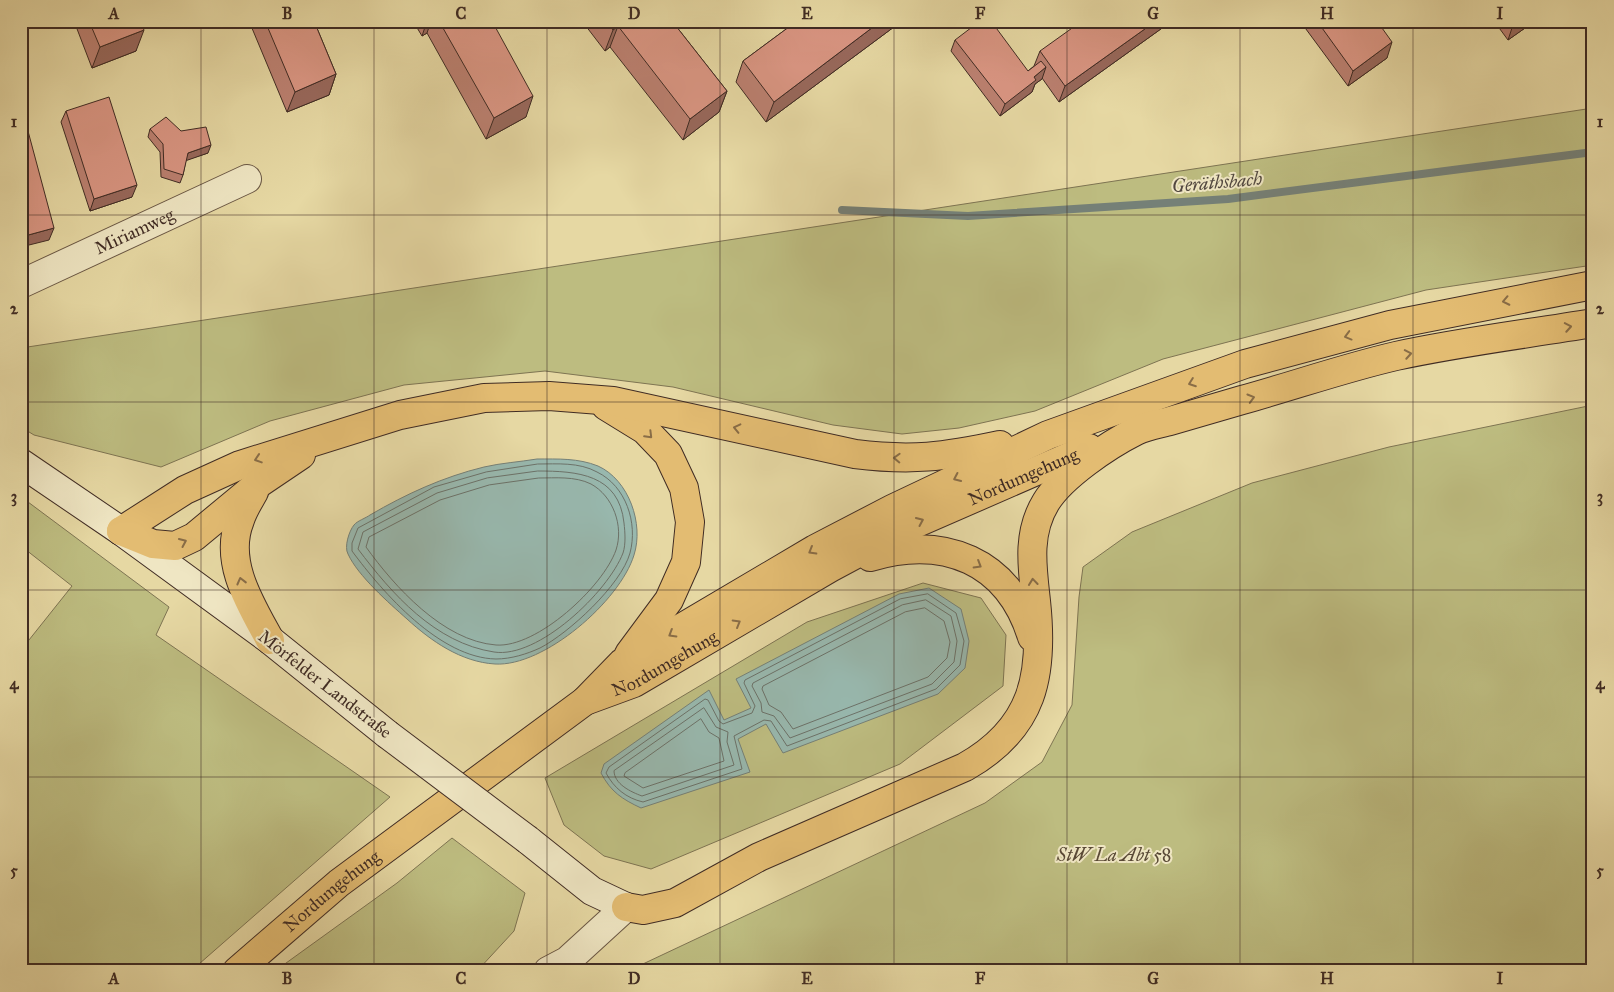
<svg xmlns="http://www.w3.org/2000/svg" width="1614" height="992" viewBox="0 0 1614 992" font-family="'IM FELL Great Primer',serif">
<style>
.green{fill:#bdbc80;stroke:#7e7452}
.water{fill:#98b8ae;stroke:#758077}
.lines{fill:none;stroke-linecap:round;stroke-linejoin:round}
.shore{stroke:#6c7269;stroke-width:1}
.stream{stroke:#758077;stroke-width:8}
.street-casing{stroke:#6a5744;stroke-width:30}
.secondary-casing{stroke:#402c24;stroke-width:30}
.primary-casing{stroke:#402c24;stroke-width:30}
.street{stroke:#efe6c3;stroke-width:28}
.secondary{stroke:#efe6c3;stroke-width:28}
.primary{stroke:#e3bc72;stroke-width:28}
.secondary-bridge-casing{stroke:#402c24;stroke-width:30;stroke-linecap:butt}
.secondary-bridge{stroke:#efe6c3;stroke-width:28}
.wall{fill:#bb8070;stroke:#402c24}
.shaded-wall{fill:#98685b;stroke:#402c24}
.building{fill:#d99582;stroke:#402c24}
.oneway{stroke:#896d47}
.grid{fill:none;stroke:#402c24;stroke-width:1;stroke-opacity:0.55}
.labels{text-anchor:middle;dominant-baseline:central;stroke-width:4;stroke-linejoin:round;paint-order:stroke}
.street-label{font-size:18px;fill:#402c24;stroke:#efe6c3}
.park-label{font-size:18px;font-style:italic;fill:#594936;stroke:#efe6c3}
.water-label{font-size:19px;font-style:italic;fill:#524840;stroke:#efe6c3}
.neatline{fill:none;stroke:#402c24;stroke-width:2}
.grid-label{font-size:16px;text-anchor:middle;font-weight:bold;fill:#402c24}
</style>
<rect width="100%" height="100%" fill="#e6d8a3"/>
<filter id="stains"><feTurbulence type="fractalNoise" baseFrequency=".004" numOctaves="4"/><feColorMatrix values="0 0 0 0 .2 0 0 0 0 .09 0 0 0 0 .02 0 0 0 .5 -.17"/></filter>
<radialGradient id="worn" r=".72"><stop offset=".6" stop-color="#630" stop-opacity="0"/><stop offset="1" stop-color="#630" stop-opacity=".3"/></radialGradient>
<!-- green -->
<path class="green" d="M1593,108V265L1426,290L1163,359L1035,411L959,428L902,434L833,425L673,387L545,371L404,385L270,421L161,467L34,435L21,427V348Z
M1593,405V971H628L985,803L1042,762L1072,705L1079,597L1083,567L1132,532L1252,483L1389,447Z
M24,499L169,607L156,635L390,797L191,971H21V650L72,586L21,546V502Z
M923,583L981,598L1006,635L1003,686L900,764L651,869L604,856L564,825L545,778L807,622Z
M452,838L525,893L514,931L478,970L275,971L397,883Z"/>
<!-- water -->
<path class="water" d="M537,459C558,459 578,458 598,466C629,480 644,524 634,555C620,601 544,667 495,664C461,662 431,641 407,619C389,603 358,576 348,554C344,547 349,531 354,525C357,521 366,518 370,515C406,494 443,477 484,467C501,463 519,462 537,459Z
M929,588L961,609L969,641L965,668L938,694L783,753L766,724L738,739L750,772L641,808C622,799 611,792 601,773L604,764L709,690L724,720L751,708L736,679L899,594Z"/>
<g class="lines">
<!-- shore -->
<path class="shore" d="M538,464C557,464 579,462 597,472C626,486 638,523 630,553C621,585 569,633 540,648C527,654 511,659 496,659C440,658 383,593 352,551V543L358,528L434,487L486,472Z
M538,471C577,471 619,474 624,523C625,532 626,544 623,553C608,592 538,659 494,652C435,643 392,594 358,549L363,532L437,493L487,478Z
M539,478C555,478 575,476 591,484C613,496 624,526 616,550C603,587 537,648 496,645C443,641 394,586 366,547L369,537L440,500L489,485Z
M928,594L956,613L964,641L960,665L936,689L787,746L771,721L764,720L734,736L742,769L643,802C626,798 614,788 606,773L609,767L705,699L708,700L719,721L723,724L752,713L755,706L744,683L745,680L900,599Z
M926,600L951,616L957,641L954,662L932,684L790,738L774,716L762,712L761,703L752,686L753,683L902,605Z
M925,608L944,621L950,642L947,658L928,677L793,729L781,712L769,705L762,689L763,686L905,612Z
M704,708L716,727L728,732L727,742L734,765L642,796C631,792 614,784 614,771Z
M701,719L709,732L719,738L724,761L643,788L624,776L625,773Z"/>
<!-- stream -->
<path class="stream" d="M842,210L968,216L1228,199L1593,152"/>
<!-- street casing -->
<g class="street-casing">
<g id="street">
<path id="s1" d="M21,284L247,179"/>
<path d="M548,971L567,961L626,907"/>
</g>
</g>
<!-- secondary casing -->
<g class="secondary-casing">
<path id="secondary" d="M21,463L121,531L270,640L387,734
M528,840L592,891L626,907"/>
</g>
<!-- primary casing -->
<g class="primary-casing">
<g id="primary">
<path d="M606,406L645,430L668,454L684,488L690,522L686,562L669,600L629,654"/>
<path d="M254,492C249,501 243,510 240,520C223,562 251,605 270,640"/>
<path d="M121,531L185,490L240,465L400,415L484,398L549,396L613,401L855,454C911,461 944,457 1000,445"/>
<path d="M121,531L153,544L175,546L194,537L258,484L301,455"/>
<path d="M870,557C944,535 1008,560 1032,637"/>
<path d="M585,701L622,663L815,549L892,509L1048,435L1245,364L1390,325L1593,285"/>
<path d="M626,907L643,910L675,903L759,857L965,767C1034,728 1044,675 1036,601C1032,566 1027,533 1046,502C1062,476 1108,445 1136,431C1146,426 1159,424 1170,421C1194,414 1218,407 1242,400C1293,386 1344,368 1396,356C1460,342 1527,334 1593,323"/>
<path id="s2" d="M237,971L339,883L585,701L634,683L830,568L901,530L1089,448"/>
</g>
</g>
<!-- street -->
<use href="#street" class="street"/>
<!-- secondary -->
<use href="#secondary" class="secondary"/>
<!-- primary -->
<use href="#primary" class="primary"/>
<!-- secondary-bridge casing -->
<g class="secondary-bridge-casing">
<path id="secondary-bridge" d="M387,734L528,840"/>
</g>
<!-- secondary-bridge -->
<use href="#secondary-bridge" class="secondary-bridge"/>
</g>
<!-- wall -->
<path class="wall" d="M74,21H140L136,51L92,68Z
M249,21H314L336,74L329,95L287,112Z
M413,21H492L526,117L486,139L427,33L422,36Z
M582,21H672L727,91L719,112L683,140L610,47L605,51Z
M797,21H902L766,122L736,82L743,61Z
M1172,21L1059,102L1042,78V79L1035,84L1032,92L1000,116L951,51L955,40L1028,71L1034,66L1040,51Z
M1300,21H1377L1387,58L1348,86Z
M1494,21H1535L1508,40Z
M66,111L132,197L90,211L61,122Z
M150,129L181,131L208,153L186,160L183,175L180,183L161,177L160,152L148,137Z"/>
<!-- shaded-wall -->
<path class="shaded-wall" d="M427,21H431L427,33L422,36Z
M881,21H902L766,122L774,102Z
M1156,21H1172L1059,102L1065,86Z
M1519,21H1535L1508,40L1513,25Z
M618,26L610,47L605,51L613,30Z
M144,30L136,51L92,68L100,47Z
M1392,42L1387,58L1348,86L1353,71Z
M1046,67L1042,79L1035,84L1032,92L1000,116L1005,104L1034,77Z
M336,74L329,95L287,112L295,92Z
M727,91L719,112L683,140L690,119Z
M533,96L526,117L486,139L494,118Z
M211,145L208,153L185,161L188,153Z
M137,185L132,197L90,211L94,199Z
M54,228L49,240L21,247V237Z"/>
<!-- building -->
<path class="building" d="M89,21H140L144,30L100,47Z
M265,21H314L336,74L295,92Z
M439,21H492L533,96L494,118Z
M606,21H672L727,91L690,119L618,26L613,30Z
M797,21H881L774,102L743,61Z
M980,21H991L1028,71L1041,61L1046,67L1034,77L1036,80L1005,104L955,40Z
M1082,21H1156L1065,86L1040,51Z
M1317,21H1377L1392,42L1353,71Z
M1510,21H1519L1513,25Z
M109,97L137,185L94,199L66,111Z
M21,105L54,228L21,237Z
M166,117L181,131L206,127L211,145L188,153L183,175L164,169L163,144L150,129Z"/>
<!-- one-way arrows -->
<defs><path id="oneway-chevron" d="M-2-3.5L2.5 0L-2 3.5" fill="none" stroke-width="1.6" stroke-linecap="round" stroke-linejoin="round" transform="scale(1.25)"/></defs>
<g class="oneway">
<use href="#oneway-chevron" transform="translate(1506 301) rotate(168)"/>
<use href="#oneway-chevron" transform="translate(1568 327) rotate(-10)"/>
<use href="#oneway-chevron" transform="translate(1348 336) rotate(165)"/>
<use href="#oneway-chevron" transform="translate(1408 354) rotate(-10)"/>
<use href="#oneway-chevron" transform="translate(1192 383) rotate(160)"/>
<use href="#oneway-chevron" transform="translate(1251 398) rotate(-16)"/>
<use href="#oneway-chevron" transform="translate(737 428) rotate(-167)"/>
<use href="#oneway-chevron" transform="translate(649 435) rotate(45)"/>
<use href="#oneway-chevron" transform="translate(897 458) rotate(-178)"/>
<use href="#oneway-chevron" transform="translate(258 459) rotate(162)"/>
<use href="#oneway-chevron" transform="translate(957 478) rotate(155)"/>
<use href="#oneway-chevron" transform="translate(920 521) rotate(-24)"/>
<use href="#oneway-chevron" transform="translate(183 542) rotate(-24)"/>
<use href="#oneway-chevron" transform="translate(812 551) rotate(150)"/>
<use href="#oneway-chevron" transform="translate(978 565) rotate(31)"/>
<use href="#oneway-chevron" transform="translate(241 581) rotate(-104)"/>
<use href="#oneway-chevron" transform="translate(1033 582) rotate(-96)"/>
<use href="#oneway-chevron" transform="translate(737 623) rotate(-30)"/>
<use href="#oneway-chevron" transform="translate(672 634) rotate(149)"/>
</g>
<!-- grid -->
<path class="grid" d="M201,21V971M374,21V971M547,21V971M720,21V971M894,21V971M1067,21V971M1240,21V971M1413,21V971M21,215H1593M21,402H1593M21,590H1593M21,777H1593"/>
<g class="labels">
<!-- street labels -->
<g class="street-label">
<text stroke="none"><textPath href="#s1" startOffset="125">Miriamweg</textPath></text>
<text stroke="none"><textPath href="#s2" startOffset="934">Nordumgehung</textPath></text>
<text stroke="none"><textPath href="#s2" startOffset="529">Nordumgehung</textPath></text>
<text transform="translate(325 684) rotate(38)">Mörfelder Landstraße</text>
<text stroke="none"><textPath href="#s2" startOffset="124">Nordumgehung</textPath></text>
</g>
<!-- park labels -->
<g class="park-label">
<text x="1114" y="855">StW La Abt 58</text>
</g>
<!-- water labels -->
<g class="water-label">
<text transform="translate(1217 182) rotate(-5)">Geräthsbach</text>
</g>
</g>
<!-- margin -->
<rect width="1614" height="992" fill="none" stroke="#e6d8a3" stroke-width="55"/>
<rect x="28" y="28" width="1558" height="936" class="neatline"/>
<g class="grid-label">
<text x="114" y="19">A</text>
<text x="287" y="19">B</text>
<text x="461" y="19">C</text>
<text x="634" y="19">D</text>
<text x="807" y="19">E</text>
<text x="980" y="19">F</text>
<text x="1153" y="19">G</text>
<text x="1327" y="19">H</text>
<text x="1500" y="19">I</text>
<text x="14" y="127">1</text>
<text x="1600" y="127">1</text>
<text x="14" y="314">2</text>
<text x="1600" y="314">2</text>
<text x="14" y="502">3</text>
<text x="1600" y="502">3</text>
<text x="14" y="689">4</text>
<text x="1600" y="689">4</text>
<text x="14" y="876">5</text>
<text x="1600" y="876">5</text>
<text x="114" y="984">A</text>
<text x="287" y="984">B</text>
<text x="461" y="984">C</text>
<text x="634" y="984">D</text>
<text x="807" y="984">E</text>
<text x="980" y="984">F</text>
<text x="1153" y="984">G</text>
<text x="1327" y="984">H</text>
<text x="1500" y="984">I</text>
</g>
<rect width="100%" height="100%" filter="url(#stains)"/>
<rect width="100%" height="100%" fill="url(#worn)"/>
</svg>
